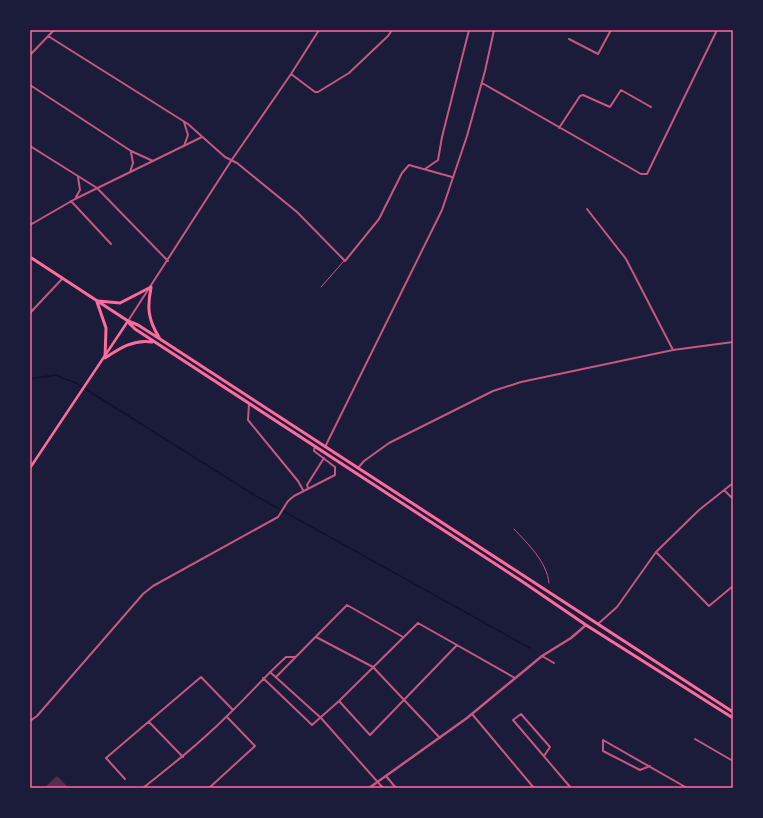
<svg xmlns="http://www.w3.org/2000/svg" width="763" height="818" viewBox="0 0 763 818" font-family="'Space Grotesk',sans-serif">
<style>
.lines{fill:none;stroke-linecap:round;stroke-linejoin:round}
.stream{stroke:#12122b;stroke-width:1.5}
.building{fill:#542f53}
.service{stroke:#c65784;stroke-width:1}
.minor{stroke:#c65784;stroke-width:2}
.tertiary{stroke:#c65784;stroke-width:2.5}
.secondary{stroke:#ff6b9d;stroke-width:2.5}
.primary{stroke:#ff6b9d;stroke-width:3}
.neatline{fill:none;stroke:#ff6b9d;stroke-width:1.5}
</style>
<rect width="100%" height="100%" fill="#1b1b3a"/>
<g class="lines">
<!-- stream -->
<path class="stream" d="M30,379L55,375L76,383L256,496L530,648"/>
</g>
<!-- building -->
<path class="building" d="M57,776L69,788H44Z"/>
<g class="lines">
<!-- service -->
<path class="service" d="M321,287L344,261
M514,529C528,544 547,562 549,583"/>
<!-- minor -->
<path class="minor" d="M48,36L188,124L225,157L237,163L297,212L345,261L379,219L402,173L409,165L452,177
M569,39L598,54L611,30
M30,55L54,30
M291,74L315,92H318L349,73L388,36L392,30
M482,83L641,174H647L717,30
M30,85L131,151L153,161
M184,122L188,135L184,146
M559,128L580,96L583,95L610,107L621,90L651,107
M30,146L97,188L168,261
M425,169L438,160L442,137L469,30
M130,172L133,163L131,152
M76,197L80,190L78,177
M71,201L111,244
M587,209L626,259L673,350
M30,225L75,199L202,137
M30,313L62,279
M128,321L231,161L291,74L319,30
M249,404L248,420L298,481L303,490
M325,447L442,210L467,136L485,71L494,30
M358,468L364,461L389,443L493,391L521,382L673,350L733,342
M308,488L307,485L324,458
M724,490L733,499
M656,552L709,606L733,586
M598,624L617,607L656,552L699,510L733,483
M316,637L373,667L440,738
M542,656L554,663
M270,672L321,718L383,788
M276,677L347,605L403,637
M263,678L312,725L339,701L418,623L515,678
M339,701L370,735L457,645
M472,714L534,788
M30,721L37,716L143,594L153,586L278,517L288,501L294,496L335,475V467L314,451L315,447
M149,722L183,757
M695,739L733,761
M544,756L550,747L521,714L513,720L571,788
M650,766L640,770L603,751V740L687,788
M386,776L396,788
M125,779L106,758L201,677L233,710
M143,788C172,765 201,742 227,716C247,697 265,676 286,657H295
M209,788L255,746L227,717"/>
<!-- tertiary -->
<path class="tertiary" d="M369,788L467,718L542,656L571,638L586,625"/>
<!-- secondary -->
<path class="secondary" d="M30,468L128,321"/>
<!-- primary -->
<path class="primary" d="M30,257L128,321L138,325L160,339L733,712
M151,288C147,307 148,320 159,337
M98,301L120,303L151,287
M97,302L106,328L105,358
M129,323L135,329L523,582L586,625L733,718
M105,358C120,348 134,339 152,342"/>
</g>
<!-- border -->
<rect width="763" height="818" fill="none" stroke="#1b1b3a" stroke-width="62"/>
<rect x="31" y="31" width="701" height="756" class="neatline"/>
</svg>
